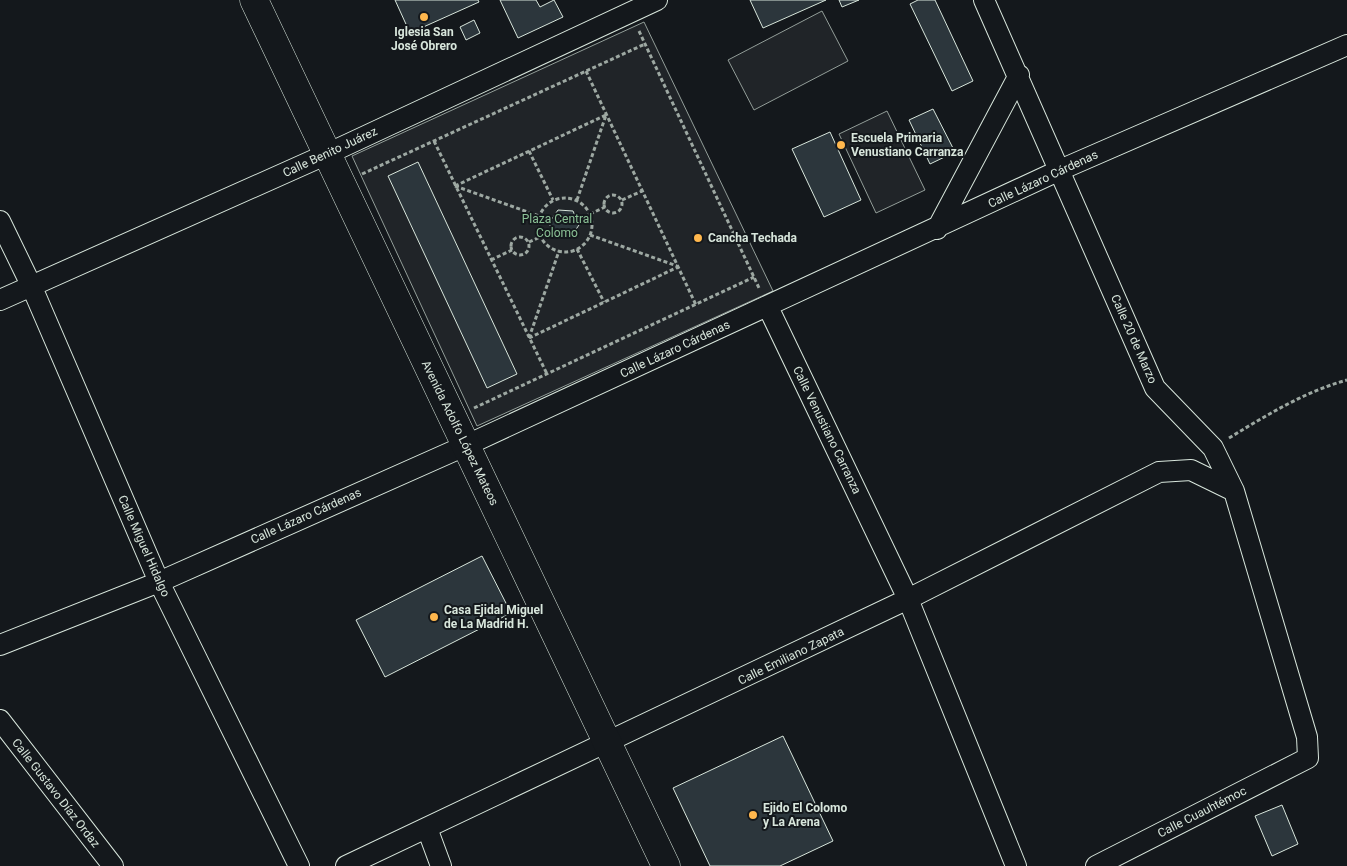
<svg xmlns="http://www.w3.org/2000/svg" width="1347" height="866" viewBox="0 0 1347 866" font-family="Roboto,sans-serif">
<style>
.green{fill:#202428;stroke:#939e99}
.building{fill:#2c363c;stroke:#d8e6dc}
.lines{fill:none;stroke-linecap:round;stroke-linejoin:round}
.street-casing{stroke:#d8e6dc;stroke-width:22}
.secondary-casing{stroke:#d8e6dc;stroke-width:29}
.path{stroke:#9da8a2;stroke-width:3;stroke-dasharray:4 2.5;stroke-linecap:butt}
.street{stroke:#14181c;stroke-width:20}
.secondary{stroke:#14181c;stroke-width:28}
.poi-dot{fill:#ffb74d;stroke:#14181c;stroke-width:2}
.labels{text-anchor:middle;dominant-baseline:central;stroke-width:4;stroke-linejoin:round;paint-order:stroke}
.poi-label{font-size:12px;font-weight:bold;fill:#d8e6dc;stroke:#14181c;text-anchor:start}
.street-label{font-size:12px;fill:#d8e6dc;stroke:#14181c}
.park-label{font-size:12px;fill:#8ac095;stroke:#14181c}
</style>
<rect width="100%" height="100%" fill="#14181c"/>
<!-- green -->
<path class="green" d="M822,11L848,61L754,110L728,60Z
M644,22L773,291L477,426L352,156Z
M887,111L925,190L876,213L839,134Z"/>
<!-- building -->
<path class="building" d="M395,0H478L479,2L410,33Z
M500,0H536L540,7L554,0L563,17L518,38Z
M750,0H826L763,28Z
M839,0H859L842,7Z
M918,0H935L973,81L952,91L910,4Z
M474,20L480,33L466,40L460,27Z
M933,109L955,152L930,164L909,120Z
M830,132L861,200L824,217L792,149Z
M418,162L517,374L487,388L388,176Z
M558,210L573,211L579,225L570,238L555,236L549,223Z
M482,556L511,613L385,677L356,620Z
M783,736L833,841L780,866H710L673,788Z
M1282,805L1298,844L1272,856L1255,816Z"/>
<g class="lines">
<!-- street casing -->
<g class="street-casing">
<path id="street" d="M984,0L1155,388L1213,448L1234,491L1307,737L1308,758L1096,866
M0,221L31,285L159,582L299,866
M937,229L1019,75
M0,300L325,155L657,0
M768,307L908,599L1016,866
M0,645L159,582L467,445L1060,170L1347,45
M0,720L113,866
M427,828L441,866
M346,866L908,599L1159,472L1191,470L1234,491"/>
</g>
<!-- secondary casing -->
<g class="secondary-casing">
<path id="secondary" d="M254,0L666,866"/>
</g>
<!-- path -->
<path class="path" d="M639,31L759,288
M586,71L696,305
M434,141L547,374
M529,151L553,200
M362,174L645,44
M455,186L606,115
M455,186L539,216
M604 204a9 9 0 1 1 18 0a9 9 0 1 1-18 0Z
M538 225a27 27 0 1 1 54 0a27 27 0 1 1-54 0Z
M577,200L606,115
M622,200L642,191
M590,214L605,207
M590,235L677,266
M511 246a9 9 0 1 1 18 0a9 9 0 1 1-18 0Z
M529,242L540,237
M577,249L604,302
M491,260L512,250
M529,338L678,267
M529,338L559,251
M474,408L754,277
M1229,438C1267,415 1304,392 1347,380"/>
<!-- street -->
<use href="#street" class="street"/>
<!-- secondary -->
<use href="#secondary" class="secondary"/>
</g>
<!-- markers -->
<g class="poi-dot">
<circle cx="424" cy="17" r="5"/>
<circle cx="841" cy="145" r="5"/>
<circle cx="698" cy="238" r="5"/>
<circle cx="434" cy="617" r="5"/>
<circle cx="753" cy="815" r="5"/>
</g>
<g class="labels">
<!-- poi labels -->
<g class="poi-label">
<text x="424" y="32" text-anchor="middle">Iglesia San<tspan x="424" dy="14">José Obrero</tspan></text>
<text x="851" y="138">Escuela Primaria<tspan x="851" dy="14">Venustiano Carranza</tspan></text>
<text x="708" y="238">Cancha Techada</text>
<text x="444" y="610">Casa Ejidal Miguel<tspan x="444" dy="14">de La Madrid H.</tspan></text>
<text x="763" y="808">Ejido El Colomo<tspan x="763" dy="14">y La Arena</tspan></text>
</g>
<!-- street labels -->
<g class="street-label">
<text transform="translate(330 152) rotate(-25)">Calle Benito Juárez</text>
<text transform="translate(1043 179) rotate(-25)">Calle Lázaro Cárdenas</text>
<text transform="translate(1134 339) rotate(66)">Calle 20 de Marzo</text>
<text transform="translate(675 349) rotate(-25)">Calle Lázaro Cárdenas</text>
<text transform="translate(827 430) rotate(64)">Calle Venustiano Carranza</text>
<text transform="translate(460 433) rotate(64)">Avenida Adolfo López Mateos</text>
<text transform="translate(306 516) rotate(-24)">Calle Lázaro Cárdenas</text>
<text transform="translate(144 546) rotate(66)">Calle Miguel Hidalgo</text>
<text transform="translate(791 656) rotate(-26)">Calle Emiliano Zapata</text>
<text transform="translate(56 793) rotate(52)">Calle Gustavo Díaz Ordaz</text>
<text transform="translate(1202 812) rotate(-27)">Calle Cuauhtémoc</text>
</g>
<!-- park labels -->
<g class="park-label">
<text x="557" y="219">Plaza Central<tspan x="557" dy="14">Colomo</tspan></text>
</g>
</g>
</svg>
